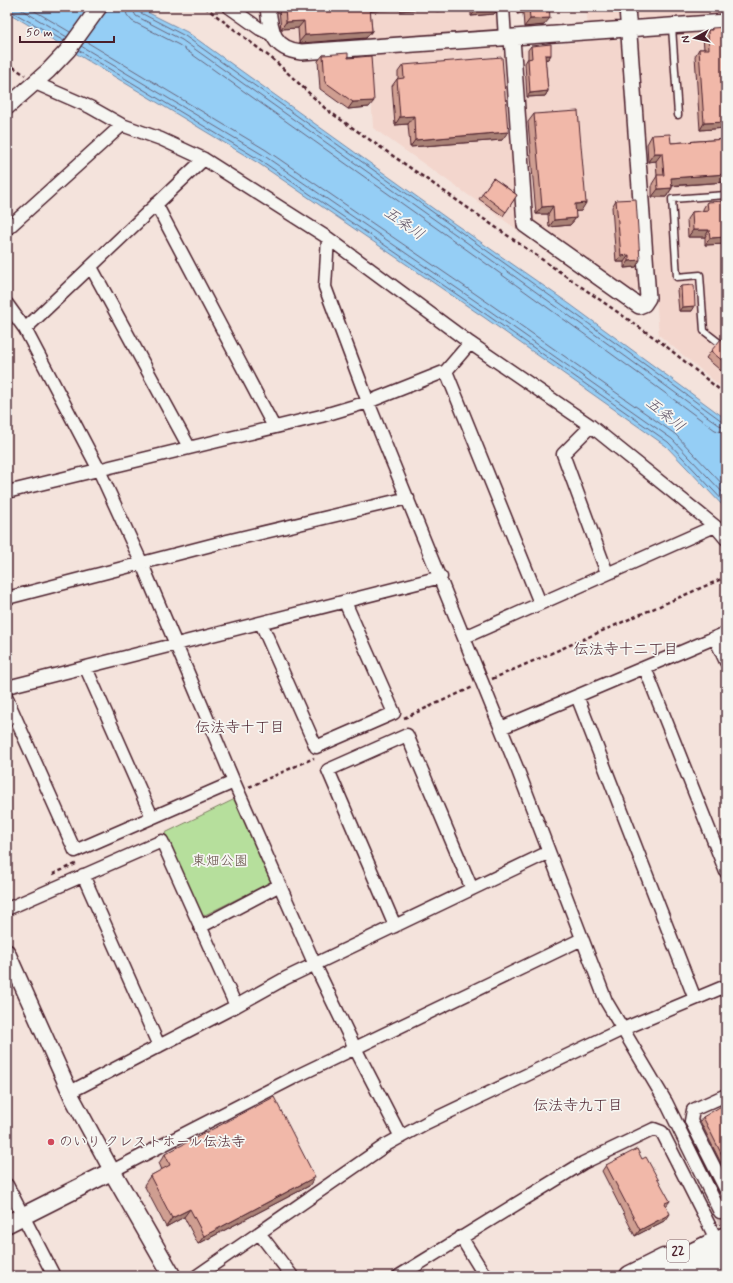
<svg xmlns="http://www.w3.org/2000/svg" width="733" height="1283" viewBox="0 0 733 1283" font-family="Mynerve,'Klee One',sans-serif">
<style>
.built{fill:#f3d6cd}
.green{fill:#b6df9c;stroke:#807f64}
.water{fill:#95cef5;stroke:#7788a4}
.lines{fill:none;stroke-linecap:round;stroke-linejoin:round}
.shore{stroke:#68657c;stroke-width:1}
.minor-tunnel{stroke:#d2bcb9;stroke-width:12;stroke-dasharray:12 6;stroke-linecap:butt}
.service-casing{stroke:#4a1f2b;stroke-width:9}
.minor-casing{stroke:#4a1f2b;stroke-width:15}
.tertiary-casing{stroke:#4a1f2b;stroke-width:18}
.secondary-casing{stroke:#4a1f2b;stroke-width:20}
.trunk-casing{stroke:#4a1f2b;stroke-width:23}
.motorway-casing{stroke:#4a1f2b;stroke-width:25}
.path{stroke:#4a1f2b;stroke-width:2.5;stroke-dasharray:4 3;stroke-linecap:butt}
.service{stroke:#f6f6f2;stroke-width:6}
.minor{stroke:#f6f6f2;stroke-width:12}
.tertiary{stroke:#f6f6f2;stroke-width:15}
.secondary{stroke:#f6f6f2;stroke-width:17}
.trunk{stroke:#f6f6f2;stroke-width:20}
.motorway{stroke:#f6f6f2;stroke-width:22}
.wall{fill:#cf9e91;stroke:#4a1f2b}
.shaded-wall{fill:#a98176;stroke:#4a1f2b}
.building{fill:#f1b8a9;stroke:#4a1f2b}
.poi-dot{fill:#d1495b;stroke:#f6f6f2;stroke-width:1.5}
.labels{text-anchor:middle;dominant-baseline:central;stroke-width:3.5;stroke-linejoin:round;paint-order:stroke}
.shield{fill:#f6f6f2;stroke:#7e6067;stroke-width:1}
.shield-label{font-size:13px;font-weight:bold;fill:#4a1f2b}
.park-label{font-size:14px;fill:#654f47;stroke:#f6f6f2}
.poi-label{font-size:14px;fill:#4a1f2b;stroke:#f6f6f2;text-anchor:start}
.water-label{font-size:15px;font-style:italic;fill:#605468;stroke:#f6f6f2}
.neighbourhood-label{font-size:15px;fill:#4a1f2b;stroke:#f6f6f2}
</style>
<rect width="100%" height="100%" fill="#f4e3dc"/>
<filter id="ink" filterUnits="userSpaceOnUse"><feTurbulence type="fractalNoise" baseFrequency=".025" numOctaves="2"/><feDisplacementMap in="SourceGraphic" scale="8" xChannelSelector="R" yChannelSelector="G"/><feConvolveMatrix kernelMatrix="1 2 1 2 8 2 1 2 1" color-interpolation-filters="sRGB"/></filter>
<g filter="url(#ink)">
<!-- built -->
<path class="built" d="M275,7H498L500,27L496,31L298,45L283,37L277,25Z
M586,7H620V17L614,24L588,26Z
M634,7H726V15L642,21L635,15Z
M726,30V391L659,335L637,43L645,36Z
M615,38L622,44L640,288L632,294L536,224L531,216L520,53L528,47Z
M499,46L505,53L518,230L373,128L369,55Z"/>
<!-- green -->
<path class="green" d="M235,799L271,882L201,917L165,833Z"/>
<!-- water -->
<path class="water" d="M7,7H137L187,32L452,222L571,305L726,419V509L666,446L485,318L258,163L7,12Z"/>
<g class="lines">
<!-- shore -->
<path class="shore" d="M17,7L67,37
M28,7L70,32
M125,7L127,15L132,21L179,45C358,173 539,299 715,430L726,433
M131,7L136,16L182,40C361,168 542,294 719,425L726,427
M136,7L139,12L185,36C364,164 545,290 722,421L726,422
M7,9L64,41
M85,41L266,150L493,306L675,434L726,488
M81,46L263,155L490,311L672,439L726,496
M78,50L260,160L487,315L668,442L726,504"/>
<!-- minor-tunnel -->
<path class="minor-tunnel" d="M720,1212L726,1227"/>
<!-- service casing -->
<g class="service-casing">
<path id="service" d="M672,27L678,115
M726,195L672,199L677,277L700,275L704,331L726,348"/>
</g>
<!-- minor casing -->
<g class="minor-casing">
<path id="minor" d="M229,7L260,29L272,35
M503,7L505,39
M35,83L90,107L122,125L161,139L204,159L328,238L470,343L591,426L715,526L726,539
M156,204L274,427
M7,229L122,125
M328,238L325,287L368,402L517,768L606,1001L666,1102L720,1212
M91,267L189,447
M7,304L25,329L98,468L142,564L234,782L315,965L355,1048L401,1137
M25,329L204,159
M446,371L540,603
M591,426L563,454L607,573
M7,492L321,416L368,402L446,371L470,343
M7,598L223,542L408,498
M261,623L316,747L394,713L345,602
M465,637L715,526
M715,638L726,662
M86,668L152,817
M645,668L726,872
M7,687L441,577
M577,696L695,999
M7,699L75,851L234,782
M501,728L726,633
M83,875L159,1046
M7,909L162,841L236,1006
M395,926L328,770L407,735L472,889
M200,927L280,885
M70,1092L236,1006L286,978L549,852
M726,1095L693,1110L691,1121L726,1190
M112,1171L297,1076L582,939
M7,1185L54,1276
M259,1233L292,1276
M461,1237L485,1276
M197,1276L386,1145L426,1123L623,1029L726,986
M399,1276L583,1163L654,1129L662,1132L713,1233"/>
</g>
<!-- tertiary casing -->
<g class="tertiary-casing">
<path id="tertiary" d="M268,7C270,31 273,49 301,52L726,22
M512,38L525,225L639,306L644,304L648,298L627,7
M7,107L48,71L68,50L99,7
M7,952L73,1099L112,1171"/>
</g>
<!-- secondary casing -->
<g class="secondary-casing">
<path id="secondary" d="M7,1224L112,1171L172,1276"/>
</g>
<!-- trunk casing -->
<g class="trunk-casing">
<path id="trunk" d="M630,1276L664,1259
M717,1276L726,1272"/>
</g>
<!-- motorway casing -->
<g class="motorway-casing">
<path id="motorway" d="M649,1276L726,1238
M684,1276L726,1254"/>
</g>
<!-- path -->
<path class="path" d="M205,7L275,61L327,110L662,343L726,395
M7,63L25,75
M492,679L726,577
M404,718L473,687
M249,787L314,758
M53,874L78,863"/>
<!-- service -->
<use href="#service" class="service"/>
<!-- minor -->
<use href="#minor" class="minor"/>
<!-- tertiary -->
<use href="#tertiary" class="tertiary"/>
<!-- secondary -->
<use href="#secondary" class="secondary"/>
<!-- trunk -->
<use href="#trunk" class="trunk"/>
<!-- motorway -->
<use href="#motorway" class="motorway"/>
</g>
<!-- wall -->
<path class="wall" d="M281,7H499L494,14L471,16V8L436,11V8L400,11L399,9L370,11L372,31L366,38L302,43L299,42L298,28L281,29L279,10Z
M517,7H549L544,25L524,27L523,13L517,14Z
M712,28L726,128L700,130L695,56L699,49H704L703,37L708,30H710Z
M531,46L551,55L548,59L545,60L548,91L545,96L527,97L525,63L528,58V50Z
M323,55L348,58L369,107L348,109L320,89L318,61Z
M403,65L502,140L410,147L408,124L395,125L392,86L397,79L398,78V72Z
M534,114L581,211H575L576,218L570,225L549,227L548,214H536L528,122Z
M652,135L671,143L726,139V182L672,186V188L666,197H652V184L657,176L656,161L648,162L647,144Z
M493,178L517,195L503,216L479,199Z
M616,200L636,267L624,268V262H616L612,207Z
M707,202L726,244L705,245V237H688L687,219L692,212L703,211V209Z
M681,286L692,311H679L677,290Z
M726,344V375L706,358L711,351Z
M726,1112V1173L700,1121L703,1117Z
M165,1154L309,1186L198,1244L184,1217L166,1227L144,1185L150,1176L162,1170L159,1163Z
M642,1159L670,1201L666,1206V1220L635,1236L602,1171L606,1165Z"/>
<!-- shaded-wall -->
<path class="shaded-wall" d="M368,7H401L399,9L364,12Z
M402,7H437L436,8L400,11Z
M439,7H471V8L436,11Z
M499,7L494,14L471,16L477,9Z
M522,7H528L523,13L517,14Z
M550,18L544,25L524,27L530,19Z
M304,21L298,28L281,29L286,22Z
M372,31L366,38L302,43L299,42L305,35Z
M545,55H551L548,59L542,60Z
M548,91L545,96L527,97L530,93Z
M374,101L369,107L348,109L353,102Z
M414,116L408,124L395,125L400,117Z
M726,122V128L700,130L704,123Z
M508,132L502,140L410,147L415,140Z
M654,153H662L656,161L648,162Z
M726,174V182L665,186L671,178Z
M672,188L666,197H652L658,189Z
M586,203L581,211L569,212L575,204Z
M553,206L548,214H536L542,207Z
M576,218L570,225L549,227L554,220Z
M693,230H709L705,237H688Z
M726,237V244L705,245L710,238Z
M629,255L624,262H616L621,256Z
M640,260L636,267L624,268L629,261Z
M695,306L692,311H679L682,307Z
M315,1177L309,1186L198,1244L204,1236Z
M190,1209L184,1217L166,1227L172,1218Z
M670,1214L666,1220L635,1236L640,1230Z"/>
<!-- building -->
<path class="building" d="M285,7H370L372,31L307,35H305L304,21L286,22Z
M476,7H497L477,9Z
M529,7H549L550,18L530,19Z
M726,27V122L704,123L699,49H709L708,30H712V28Z
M551,44V55H545L548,91L530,93L528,59L532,58L531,46Z
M348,53V58L371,56L374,101L353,102L325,82L323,55Z
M502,57L508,132L415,140L414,116L400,117L397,79L404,78L403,65Z
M578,111L586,203L575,204L576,218L554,220L553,206L542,207L534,114Z
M670,134L671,143L726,139V174L671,178L672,188L658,189L657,175H664L662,153H654L652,135Z
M493,178L517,195L506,212L482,194Z
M636,199L640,260L629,261V255L621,256L616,200Z
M726,201V237L710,238L709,230H693L692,212L708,210L707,202Z
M694,285L695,306L682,307L681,286Z
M721,339L726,344V364L711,351Z
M274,1097L315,1177L204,1236L190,1209L172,1218L150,1176L170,1165L165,1154Z
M723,1105L726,1112V1163L703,1117Z
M637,1149L642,1159L646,1157L670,1201L665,1203L670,1214L640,1230L606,1165Z"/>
</g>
<!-- markers -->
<circle class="poi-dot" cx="51" cy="1142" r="4"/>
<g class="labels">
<!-- shield labels -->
<rect class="shield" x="667" y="1240" width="22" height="22" rx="3"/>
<g class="shield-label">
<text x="678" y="1251">22</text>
</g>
<!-- park labels -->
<g class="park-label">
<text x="220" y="861">東畑公園</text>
</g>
<!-- poi labels -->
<g class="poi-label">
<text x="59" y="1142">のいり クレストホール伝法寺</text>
</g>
<!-- water labels -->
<g class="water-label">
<text transform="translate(404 224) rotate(35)">五条川</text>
<text transform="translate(665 415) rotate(39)">五条川</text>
</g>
<!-- neighbourhood labels -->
<g class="neighbourhood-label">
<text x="626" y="650">伝法寺十二丁目</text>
<text x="240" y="728">伝法寺十丁目</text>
<text x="578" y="1106">伝法寺九丁目</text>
</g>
</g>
<!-- margin -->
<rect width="733" height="1283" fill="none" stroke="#f6f6f2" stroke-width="24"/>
<rect x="12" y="12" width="709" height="1259" fill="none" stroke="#4a1f2b" stroke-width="1.5" filter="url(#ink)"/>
<!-- north arrow -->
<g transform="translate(695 38) rotate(262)" stroke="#f6f6f2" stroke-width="3" paint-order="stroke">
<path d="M0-3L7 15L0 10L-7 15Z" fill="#4a1f2b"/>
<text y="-6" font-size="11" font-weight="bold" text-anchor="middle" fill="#4a1f2b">N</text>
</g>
<!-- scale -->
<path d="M20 36v6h94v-6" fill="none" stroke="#4a1f2b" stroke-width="2"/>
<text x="26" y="36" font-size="12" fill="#4a1f2b" stroke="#f6f6f2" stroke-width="3" paint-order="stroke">50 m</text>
</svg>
